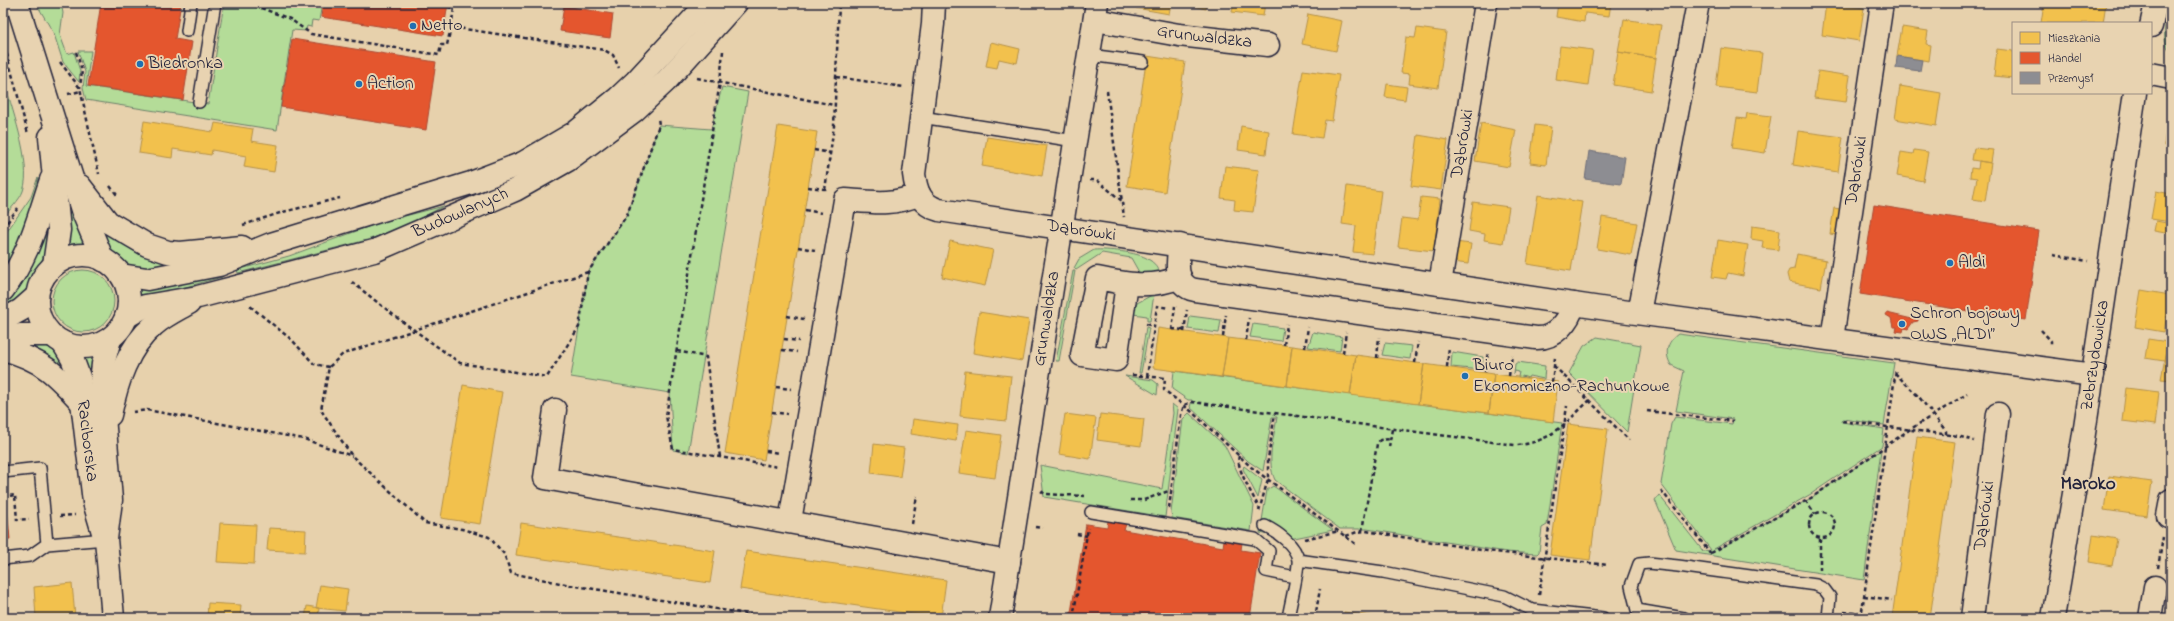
<svg xmlns="http://www.w3.org/2000/svg" width="2174" height="621" viewBox="0 0 2174 621" font-family="'Indie Flower',sans-serif">
<style>
.green{fill:#b4dc98;stroke:#6b7f6a}
.homes{fill:#f2c14e;stroke:#b49148}
.shops{fill:#e4572e;stroke:#aa4732}
.industry{fill:#8d8d92;stroke:#6d6d78}
.lines{fill:none;stroke-linecap:round;stroke-linejoin:round}
.service-casing{stroke:#22223b;stroke-width:14}
.minor-casing{stroke:#22223b;stroke-width:25}
.tertiary-casing{stroke:#22223b;stroke-width:25}
.secondary-casing{stroke:#22223b;stroke-width:25}
.path{stroke:#22223b;stroke-width:2.5;stroke-dasharray:4 3;stroke-linecap:butt}
.service{stroke:#e8d3b1;stroke-width:11}
.minor{stroke:#e8d3b1;stroke-width:22}
.tertiary{stroke:#e8d3b1;stroke-width:22}
.secondary{stroke:#e8d3b1;stroke-width:22}
.poi-dot{fill:#1f6fb2;stroke:#e8d3b1;stroke-width:1.5}
.labels{text-anchor:middle;dominant-baseline:central;stroke-width:4;stroke-linejoin:round;paint-order:stroke}
.poi-label{font-size:18px;fill:#22223b;stroke:#e8d3b1;text-anchor:start}
.street-label{font-size:18px;fill:#22223b;stroke:#e8d3b1}
.neighbourhood-label{font-size:19px;font-weight:bold;fill:#22223b;stroke:#e8d3b1}
</style>
<rect width="100%" height="100%" fill="#e7d1ac"/>
<filter id="ink" filterUnits="userSpaceOnUse"><feTurbulence type="fractalNoise" baseFrequency=".025" numOctaves="2"/><feDisplacementMap in="SourceGraphic" scale="8" xChannelSelector="R" yChannelSelector="G"/><feConvolveMatrix kernelMatrix="1 2 1 2 8 2 1 2 1" color-interpolation-filters="sRGB"/></filter>
<g filter="url(#ink)">
<!-- green -->
<path class="green" d="M36,3H51L62,8L63,13L60,35L67,54L74,52L80,71L79,82L63,62L54,34Z
M224,3H322L319,21L312,20L311,27L307,26L306,31L292,30L277,130L86,100L83,88L85,72L78,51H91L86,86L208,104Z
M2170,3H2171V52C2159,39 2167,19 2170,3Z
M3,76C10,105 33,163 23,191C20,200 9,210 3,218Z
M722,87L748,92L688,453L673,450L670,393L571,377L588,272L627,215L659,125L711,129Z
M38,177C38,212 19,245 3,275V237L31,197Z
M62,185L86,246L65,248Z
M444,206L399,229L367,240L238,273L237,270L289,256L381,222Z
M47,226V251L33,275L25,293L3,309V303L11,295Z
M99,229L177,262L157,270L133,267L108,249Z
M1094,250C1106,249 1138,252 1148,259C1154,262 1158,268 1161,273L1140,274L1131,258L1102,253L1076,270L1074,268L1079,259Z
M52 301a31 31 0 1 1 62 0a31 31 0 1 1-62 0Z
M1073,271H1075L1059,361H1056Z
M221,273L222,277L138,300L136,285Z
M1154,294L1150,321H1147V316L1133,314L1137,303Z
M1190,316L1221,320L1219,333L1188,329Z
M146,317L110,370C117,348 127,330 146,317Z
M1253,324L1283,328L1281,341L1250,337Z
M1146,327L1149,328L1141,373H1139Z
M1313,332L1342,337L1340,351L1308,347Z
M1678,334L1894,363L1884,425L1843,419L1842,422L1884,429L1882,446L1811,494L1714,549L1720,548L1811,498L1881,450L1864,580L1676,550L1655,500L1659,495L1703,551L1711,550L1661,484L1671,424L1675,417L1732,424L1733,419L1676,411L1684,371L1671,365C1664,353 1667,342 1678,334Z
M1597,337L1641,345L1627,432L1569,373L1584,346Z
M1385,343L1412,346L1410,359L1382,355Z
M23,344L49,346L60,357L65,370Z
M1452,352L1483,357L1482,370L1451,367Z
M95,355L93,392L81,357Z
M1518,362L1545,366L1544,379L1529,376L1528,378L1522,376V378L1518,377L1519,372L1515,371L1514,374L1515,364Z
M1174,371L1562,423L1547,525L1542,528L1539,552L1537,554L1506,552L1367,529H1340L1275,480C1266,461 1274,438 1277,417H1272L1263,471L1248,461L1190,407L1192,400H1188L1172,389Z
M1125,376L1153,380L1158,384L1157,395Z
M1172,404L1178,409L1165,517L1044,497L1040,465L1162,489L1173,413Z
M1189,413L1225,446L1254,506L1251,531L1172,518L1171,512L1183,419Z
M1244,466L1262,480L1258,498L1243,469Z
M1273,486L1279,490L1333,530L1285,540V538L1260,533L1267,490Z"/>
<!-- homes -->
<path class="homes" d="M1137,3H1171L1169,14L1136,8Z
M1178,3H1192V6Z
M1192,3H1207L1206,9L1192,6Z
M1234,3H1265L1263,16L1232,12Z
M1441,3H1472L1471,7Z
M1558,3H1611L1609,16L1585,13L1584,22L1556,17Z
M1826,3L1864,8L1859,41L1822,35Z
M2044,3H2106L2103,23H2041Z
M1308,14L1342,21L1336,51L1302,44Z
M1624,19L1661,25L1656,58L1618,52Z
M1902,27L1928,31L1926,44L1931,45L1929,61L1897,56Z
M1417,28L1446,32L1438,88L1409,84L1410,74L1401,73L1406,37L1415,38Z
M991,42L1020,49L1017,63L999,59L997,68L986,66Z
M1560,46L1593,50L1588,85L1556,80Z
M1721,48L1762,53L1757,92L1716,87Z
M1997,49L2013,51V78L1994,76Z
M1618,52L1656,58L1651,91L1613,85Z
M1147,56L1185,62L1165,192L1127,186Z
M1303,70L1339,75L1332,121L1325,120L1322,138L1293,134Z
M1818,71L1850,76L1846,102L1814,98Z
M1387,84L1407,87L1405,100L1385,97Z
M1900,86L1941,93L1936,126L1895,119Z
M1747,113L1771,116L1765,153L1732,148L1737,118L1746,119Z
M2168,115L2171,116V147L2164,146Z
M144,121L213,132L215,123L253,129L251,141L278,145L274,172L244,167L246,156L212,150L211,155L173,149L172,158L139,153Z
M1481,123L1516,130L1509,167L1475,161Z
M1535,125L1551,127L1546,165L1530,163Z
M778,126L817,132L764,460L725,453Z
M1241,126L1269,131L1266,154L1238,150Z
M1798,131L1843,137L1838,172L1793,165Z
M1418,135L1448,140L1441,190L1411,186Z
M987,137L1047,146L1042,176L982,166Z
M1974,148L1993,150L1991,163L1972,160Z
M1914,150L1928,152L1923,181L1897,176L1901,152L1913,154Z
M1979,161L1991,163L1985,201L1973,199L1977,178L1970,177L1971,168L1978,169Z
M1225,166L1259,170L1253,212L1234,210L1235,200L1221,198Z
M1347,186L1381,191L1373,254L1353,252L1356,226L1342,224Z
M2156,191L2171,194V222L2151,219Z
M1538,195L1582,202L1571,271L1527,264Z
M1421,197L1440,199L1434,251L1398,247L1402,218L1418,220Z
M1473,202L1509,207L1503,243L1484,240L1485,234L1469,231Z
M1834,208L1846,210L1842,236L1830,234Z
M1602,217L1637,223L1631,255L1597,249Z
M2156,221L2171,224V234L2154,231Z
M1752,226L1780,230L1778,250L1762,248L1763,241L1751,239Z
M1718,240L1748,245L1743,276L1728,273L1726,279L1712,277Z
M950,241L993,250L985,286L942,277Z
M1455,242L1471,244L1468,264L1452,262Z
M1797,254L1826,260L1821,288L1789,282L1787,274L1789,270L1794,269Z
M2141,290L2170,295L2164,332L2135,327Z
M979,312L1029,320L1022,361L973,353Z
M1158,328L1228,338L1222,377L1153,368Z
M1228,338L1292,346L1287,386L1222,377Z
M2148,339L2168,342L2164,361L2145,358Z
M2168,342H2171V380L2161,379Z
M1292,346L1356,355L1350,395L1287,386Z
M1356,355L1424,364L1418,404L1350,395Z
M1424,364L1494,374L1489,413L1418,404Z
M965,371L1011,376L1006,421L960,416Z
M1494,374L1558,382L1553,422L1489,413Z
M463,385L502,392L480,524L441,518Z
M2126,388L2159,392L2155,425L2122,421Z
M1065,414L1096,418L1090,459L1059,454Z
M1100,414L1144,419L1141,446L1097,440Z
M913,419L958,425L956,441L911,434Z
M1568,424L1608,429L1590,560L1550,555Z
M966,430L1001,435L995,478L959,473Z
M1917,437L1955,442L1930,618H1892Z
M874,444L904,448L900,477L871,473Z
M2109,476L2152,482L2147,516L2104,510Z
M220,523L256,525L254,564L217,562Z
M521,523L715,551L710,583L516,555Z
M269,528L306,530L305,552L267,550Z
M2093,535L2117,539L2112,566L2089,562Z
M746,551L946,580L941,618L740,589Z
M72,583L75,617L36,618L34,587Z
M320,585L348,589L345,611L316,608Z
M208,603L241,605L240,618H207Z
M307,606L319,608L318,618H305Z
M1344,612L1383,618H1344Z
M449,614L466,617L475,618H448Z"/>
<!-- shops -->
<path class="shops" d="M101,3H181L175,39L192,42L183,100L88,86Z
M323,3H448L443,36L321,17Z
M564,6L613,14L610,38L560,31Z
M292,39L436,62L426,130L281,107Z
M1874,205L2039,231L2026,320L1860,294Z
M1887,313L1912,319H1918V321L1913,322L1908,329L1904,328L1903,332L1896,331L1897,327H1893L1891,318L1886,315Z
M3,499H6L10,539H3Z
M1108,521L1126,524L1124,530L1223,547L1224,540L1242,543L1241,550L1260,553L1250,618H1070L1086,524L1107,527Z"/>
<!-- industry -->
<path class="industry" d="M1897,56L1922,60L1920,71L1896,68Z
M1589,151L1625,157L1621,184L1585,179Z"/>
<g class="lines">
<!-- service casing -->
<g class="service-casing">
<path id="service" d="M187,31L191,3
M1089,55L1143,62
M199,102L215,3
M921,117L1075,141
M3,472L40,468L47,544
M1091,512L1255,539L1269,551L1266,571L1295,577
M1265,526C1277,532 1296,545 1298,560C1299,570 1290,606 1288,618
M3,559L30,556L47,544L106,539
M1298,560L1383,572L1504,596L1532,610L1603,618
M1684,618L1637,610L1631,586L1639,564L1649,563L1678,566L1816,585L1824,589L1830,597L1828,618"/>
</g>
<!-- minor casing -->
<g class="minor-casing">
<g id="minor">
<path id="s1" d="M934,3L933,24L914,174C916,191 921,205 939,210L1614,310L2093,375"/>
<path id="s2" d="M1095,20L1179,35L1268,45"/>
<path d="M2151,74L2171,78"/>
<path d="M1180,245C1177,262 1174,286 1195,290L1536,338C1555,339 1569,321 1574,304"/>
<path d="M1127,284L1116,360L1082,355L1097,278C1126,284 1152,289 1180,277"/>
<path id="s3" d="M1440,284L1486,3"/>
<path d="M1639,313L1698,3"/>
<path id="s4" d="M1832,339L1882,3"/>
<path d="M555,410L545,478L1009,562"/>
<path d="M2168,516L2171,500"/>
<path d="M790,521L845,200C871,202 894,206 919,194"/>
<path id="s5" d="M1000,618L1097,3"/>
<path id="s6" d="M1972,618L1998,414"/>
<path d="M2150,618L2155,587"/>
</g>
</g>
<!-- tertiary casing -->
<g class="tertiary-casing">
<g id="tertiary">
<path d="M2151,26L2156,3"/>
<path id="s7" d="M2053,618L2083,440L2135,93"/>
</g>
</g>
<!-- secondary casing -->
<g class="secondary-casing">
<g id="secondary">
<path d="M17,3L82,210L103,260"/>
<path d="M50,137L59,230L54,265"/>
<path d="M80,186L108,222L147,245L168,252L180,253L242,247"/>
<circle cx="83" cy="301" r="46"/>
<path d="M121,275L147,279L219,265L271,244L471,183L523,163L576,132L618,98L636,81L708,3"/>
<path d="M3,290C29,257 38,218 51,180"/>
<path id="s8" d="M126,317L145,306L198,297L374,251L515,190L568,160L634,111L666,81L736,3"/>
<path d="M3,320L21,310L37,296"/>
<path d="M110,339L103,364L101,381L111,500L106,539L113,618"/>
<path d="M3,340L20,335H51"/>
<path id="s9" d="M63,343L72,358L79,377L94,502L104,536"/>
<path d="M3,349C43,360 56,374 83,404"/>
<path d="M110,415C117,382 127,348 154,325C164,316 177,310 189,303"/>
</g>
</g>
<!-- path -->
<path class="path" d="M248,3L290,19L311,34L439,55L441,45H447L451,27
M448,7L454,8L451,27L604,50L613,55L619,68
M3,40L28,134
M723,51L720,82L666,416L673,449L778,467
M76,52L82,70L80,88
M60,62L80,88L99,174
M836,77L904,87
M697,78L834,105
M1107,91L1124,217
M68,94L81,91
M814,150L831,153
M1090,180H1097L1123,202
M110,186L117,195
M808,187L825,189
M825,190L834,126L839,3
M805,210L821,213
M243,225L283,212L340,198
M3,228L18,208
M798,247L815,250
M2053,255L2088,261
M588,272L343,354L329,367L321,410L352,456L425,523L462,529L489,537L504,554L511,573L570,585L771,618
M352,282L396,317L460,363L547,377L579,327L588,272L627,215L659,125L658,118
M250,306L292,340L314,364L329,367
M787,316L804,319
M1146,324L1154,326
M1172,329L1184,330
M1172,330L1175,306
M2041,330L2051,341V347
M1184,332L1187,310
M1223,337L1226,315
M784,339L799,341
M1246,340L1249,318
M1284,345L1287,324
M1305,348L1308,327
M782,350L797,352
M677,351L706,357L720,457
M1343,353L1346,332
M1377,358L1379,337
M1415,363L1418,342
M1554,366L1629,440
M1447,367L1449,347
M1485,372L1488,352
M1895,373L1919,397L1946,431V435
M1132,375L1165,378L1164,390L1191,411L1251,467L1357,545
M1509,376L1512,355
M1147,377L1157,306L1169,308
M1552,382L1555,358
M776,387L791,389
M1647,411L1733,421
M133,412L147,410L304,439L352,456
M772,412L787,414
M1842,421L1958,436L1974,441
M1389,447L1392,429
M766,451L779,453
M1239,456C1235,467 1254,497 1259,508
M1661,490L1711,554
M1041,491L1045,494L1085,496
M3,497L15,495L17,520L29,519
M1130,500H1144L1171,490
M1806,501L1815,514
M1169,508L1181,415L1184,405L1192,402L1515,445C1550,444 1566,422 1590,400
M1259,511L1268,479V459L1275,413
M1809 525a13 13 0 1 1 26 0a13 13 0 1 1-26 0Z
M60,516L75,515
M912,524L917,496
M1035,527L1042,528
M1362,531L1377,444L1380,440L1390,439
M1077,534L1087,536
M1346,536L1357,532L1366,531L1487,551L1608,565
M1305,539L1339,531
M1711,553L1811,498L1909,430L1967,394
M2158,568L2163,537
M1820,570V539
M1539,595L1567,406
M1864,596L1892,600
M1844,612L1862,614
M1073,618L1088,528
M1315,618L1320,589
M1861,618L1896,369"/>
<!-- service -->
<use href="#service" class="service"/>
<!-- minor -->
<use href="#minor" class="minor"/>
<!-- tertiary -->
<use href="#tertiary" class="tertiary"/>
<!-- secondary -->
<use href="#secondary" class="secondary"/>
</g>
</g>
<!-- markers -->
<g class="poi-dot">
<circle cx="413" cy="26" r="4"/>
<circle cx="140" cy="64" r="4"/>
<circle cx="359" cy="84" r="4"/>
<circle cx="1950" cy="263" r="4"/>
<circle cx="1902" cy="324" r="4"/>
<circle cx="1465" cy="376" r="4"/>
</g>
<g class="labels">
<!-- poi labels -->
<g class="poi-label">
<text x="421" y="26">Netto</text>
<text x="148" y="64">Biedronka</text>
<text x="367" y="84">Action</text>
<text x="1958" y="263">Aldi</text>
<text x="1910" y="314">Schron bojowy<tspan x="1910" dy="21">OWS „ALDI”</tspan></text>
<text x="1473" y="366">Biuro<tspan x="1473" dy="21">Ekonomiczno-Rachunkowe</tspan></text>
</g>
<!-- street labels -->
<g class="street-label">
<text stroke="none"><textPath href="#s2" startOffset="111">Grunwaldzka</textPath></text>
<text stroke="none"><textPath href="#s3" startOffset="142">Dąbrówki</textPath></text>
<text stroke="none"><textPath href="#s4" startOffset="170">Dąbrówki</textPath></text>
<text stroke="none"><textPath href="#s8" startOffset="352">Budowlanych</textPath></text>
<text stroke="none"><textPath href="#s1" startOffset="363">Dąbrówki</textPath></text>
<text stroke="none"><textPath href="#s5" startOffset="303">Grunwaldzka</textPath></text>
<text stroke="none"><textPath href="#s7" startOffset="266">Zebrzydowicka</textPath></text>
<text stroke="none"><textPath href="#s9" startOffset="102">Raciborska</textPath></text>
<text stroke="none"><textPath href="#s6" startOffset="103">Dąbrówki</textPath></text>
</g>
<!-- neighbourhood labels -->
<g class="neighbourhood-label">
<text x="2088" y="484">Maroko</text>
</g>
</g>
<!-- margin -->
<rect width="2174" height="621" fill="none" stroke="#e8d3b1" stroke-width="16"/>
<rect x="8" y="8" width="2158" height="605" fill="none" stroke="#22223b" stroke-width="1.5" filter="url(#ink)"/>
<!-- legend -->
<rect x="2012" y="22" width="140" height="72" fill="#e8d3b1" stroke="#998c82"/>
<rect x="2020" y="32" width="20" height="12" fill="#f2c14e" stroke="#998c82"/>
<text x="2048" y="42" font-size="12" fill="#22223b">Mieszkania</text>
<rect x="2020" y="52" width="20" height="12" fill="#e4572e" stroke="#998c82"/>
<text x="2048" y="62" font-size="12" fill="#22223b">Handel</text>
<rect x="2020" y="72" width="20" height="12" fill="#8d8d92" stroke="#998c82"/>
<text x="2048" y="82" font-size="12" fill="#22223b">Przemysł</text>
</svg>
